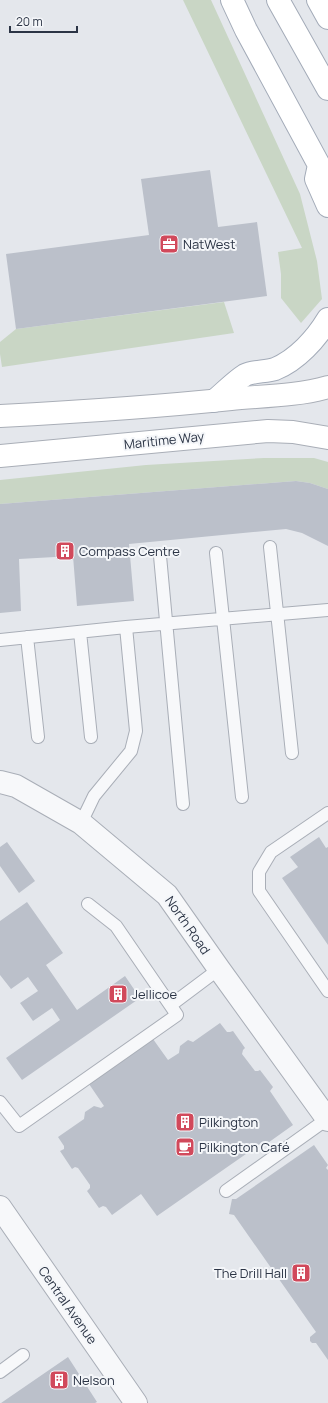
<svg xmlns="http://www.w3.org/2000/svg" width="328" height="1403" viewBox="0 0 328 1403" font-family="Manrope,sans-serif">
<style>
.green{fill:#c9d6c5}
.building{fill:#bbc0ca}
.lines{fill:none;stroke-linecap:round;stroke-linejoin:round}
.lane-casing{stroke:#a9aeb7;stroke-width:14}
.street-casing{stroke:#a9aeb7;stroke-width:24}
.secondary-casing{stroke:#a9aeb7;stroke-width:24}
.primary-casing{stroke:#a3abb8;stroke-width:24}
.lane{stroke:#f7f8fa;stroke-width:12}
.street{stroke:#f7f8fa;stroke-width:22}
.secondary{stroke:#fff;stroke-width:22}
.primary{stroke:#fff;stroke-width:22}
.labels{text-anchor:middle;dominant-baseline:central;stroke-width:4;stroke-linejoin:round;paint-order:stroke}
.poi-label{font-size:13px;fill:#2b3445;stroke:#f4f6f9;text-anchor:start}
.street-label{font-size:13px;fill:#2b3445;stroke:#f4f6f9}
</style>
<rect width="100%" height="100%" fill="#e4e7ec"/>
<!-- green -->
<path class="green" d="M183,0H211L300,194L317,261L322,299L301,323L281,298V274L278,252L302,248Z
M224,302L234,333L2,367L0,354V342L16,329Z
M264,458H314L328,462V489L310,483L296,481L0,504V480L146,465Z"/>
<!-- building -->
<path class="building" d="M210,170L218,227L257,222L267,296L16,329L6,254L149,235L141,179Z
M296,481L310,483L328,489V546L302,533L286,529L129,544L134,601L77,606L73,556L19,559L21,611L0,613V504Z
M319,837L326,848L328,847V945L282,878L298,867L290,857Z
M7,842L35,881L19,893L0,866V847Z
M27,902L63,953L46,965L77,1010L125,976L140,998L22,1080L6,1058L60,1020L52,1008L33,1021L20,1003L38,991L28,977L11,989L0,975V921Z
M220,1023L227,1032H230L233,1031L245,1048L243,1050L242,1054L255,1071H258L260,1070L273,1087L270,1091L293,1125L265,1145L263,1142L157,1216L141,1194L112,1215L106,1207L103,1206L99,1208L87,1191L90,1188V1185L78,1168L75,1167L72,1169L60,1151L64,1149V1146L58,1137L84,1119L85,1112L94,1106L101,1108L104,1106L89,1084L153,1039L168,1060L179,1053L180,1046L188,1040L193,1042Z
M314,1145L328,1165L326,1168L328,1170V1360L316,1343H312L310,1341V1337L316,1332L234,1215L229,1214L232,1199H236Z
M68,1357L97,1402L95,1403H1Z"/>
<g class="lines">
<!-- lane casing -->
<g class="lane-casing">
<path id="lane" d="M270,547L292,753
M216,553L242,797
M160,556L183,804
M80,632L91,737
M27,637L38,737
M0,640L126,627L328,610
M328,813L271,852L259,872V891L328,991
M81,823L94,796L131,751L136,731L126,627
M171,1005L219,969
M0,1102L19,1126L177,1015L116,926L88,904
M226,1191L327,1119
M0,1372L23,1355"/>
</g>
<!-- street casing -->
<g class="street-casing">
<path id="street" d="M0,782L16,786L81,823L167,895L219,969L328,1120
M0,1207L136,1403"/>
</g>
<!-- secondary casing -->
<g class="secondary-casing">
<path id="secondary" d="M0,416C77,412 154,407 231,399C263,396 297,396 328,387
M0,456L268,431L293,432L328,438"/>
</g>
<!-- primary casing -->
<g class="primary-casing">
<path id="primary" d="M232,0L246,30L319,165L328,176
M278,0L328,89
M318,0L328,18
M319,165L316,179L328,206
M214,401C224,393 234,382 245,375C253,371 266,372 275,369C297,360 316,339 328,319"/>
</g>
<!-- lane -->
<use href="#lane" class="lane"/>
<!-- street -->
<use href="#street" class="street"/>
<!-- secondary -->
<use href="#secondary" class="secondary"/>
<!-- primary -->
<use href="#primary" class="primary"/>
</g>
<!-- icons -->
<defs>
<g id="office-square" transform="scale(1)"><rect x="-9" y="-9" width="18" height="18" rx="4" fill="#d1495b" stroke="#f4f6f9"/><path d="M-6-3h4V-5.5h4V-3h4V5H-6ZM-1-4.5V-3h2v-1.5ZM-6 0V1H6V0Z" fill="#fff"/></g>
<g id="building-square" transform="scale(1)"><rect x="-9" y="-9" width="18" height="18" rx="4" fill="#d1495b" stroke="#f4f6f9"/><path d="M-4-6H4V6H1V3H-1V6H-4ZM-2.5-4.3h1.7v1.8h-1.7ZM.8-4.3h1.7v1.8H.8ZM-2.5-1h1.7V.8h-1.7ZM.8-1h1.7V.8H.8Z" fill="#fff"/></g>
<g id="cafe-square" transform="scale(1)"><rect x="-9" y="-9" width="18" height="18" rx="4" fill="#d1495b" stroke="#f4f6f9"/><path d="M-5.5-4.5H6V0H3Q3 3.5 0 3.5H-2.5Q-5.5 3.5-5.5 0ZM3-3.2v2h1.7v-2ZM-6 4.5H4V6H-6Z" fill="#fff"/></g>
</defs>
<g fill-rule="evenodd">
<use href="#office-square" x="169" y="244"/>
<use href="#building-square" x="65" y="551"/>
<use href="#building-square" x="118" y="994"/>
<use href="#building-square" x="185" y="1122"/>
<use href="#cafe-square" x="185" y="1147"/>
<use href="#building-square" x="301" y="1273"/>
<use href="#building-square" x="59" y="1380"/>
</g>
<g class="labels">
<!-- poi labels -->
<g class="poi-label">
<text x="183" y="244">NatWest</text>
<text x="79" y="551">Compass Centre</text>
<text x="132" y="994">Jellicoe</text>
<text x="199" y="1122">Pilkington</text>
<text x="199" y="1147">Pilkington Café</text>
<text x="287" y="1273" text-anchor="end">The Drill Hall</text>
<text x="73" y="1380">Nelson</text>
</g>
<!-- street labels -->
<g class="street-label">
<text transform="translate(164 440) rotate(-6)">Maritime Way</text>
<text transform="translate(188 925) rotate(55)">North Road</text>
<text transform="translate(68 1305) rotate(55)">Central Avenue</text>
</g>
</g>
<!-- scale -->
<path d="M10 26v6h67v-6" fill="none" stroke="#2b3445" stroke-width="2"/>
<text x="16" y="26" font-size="12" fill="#2b3445" stroke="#f4f6f9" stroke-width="3" paint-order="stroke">20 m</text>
</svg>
